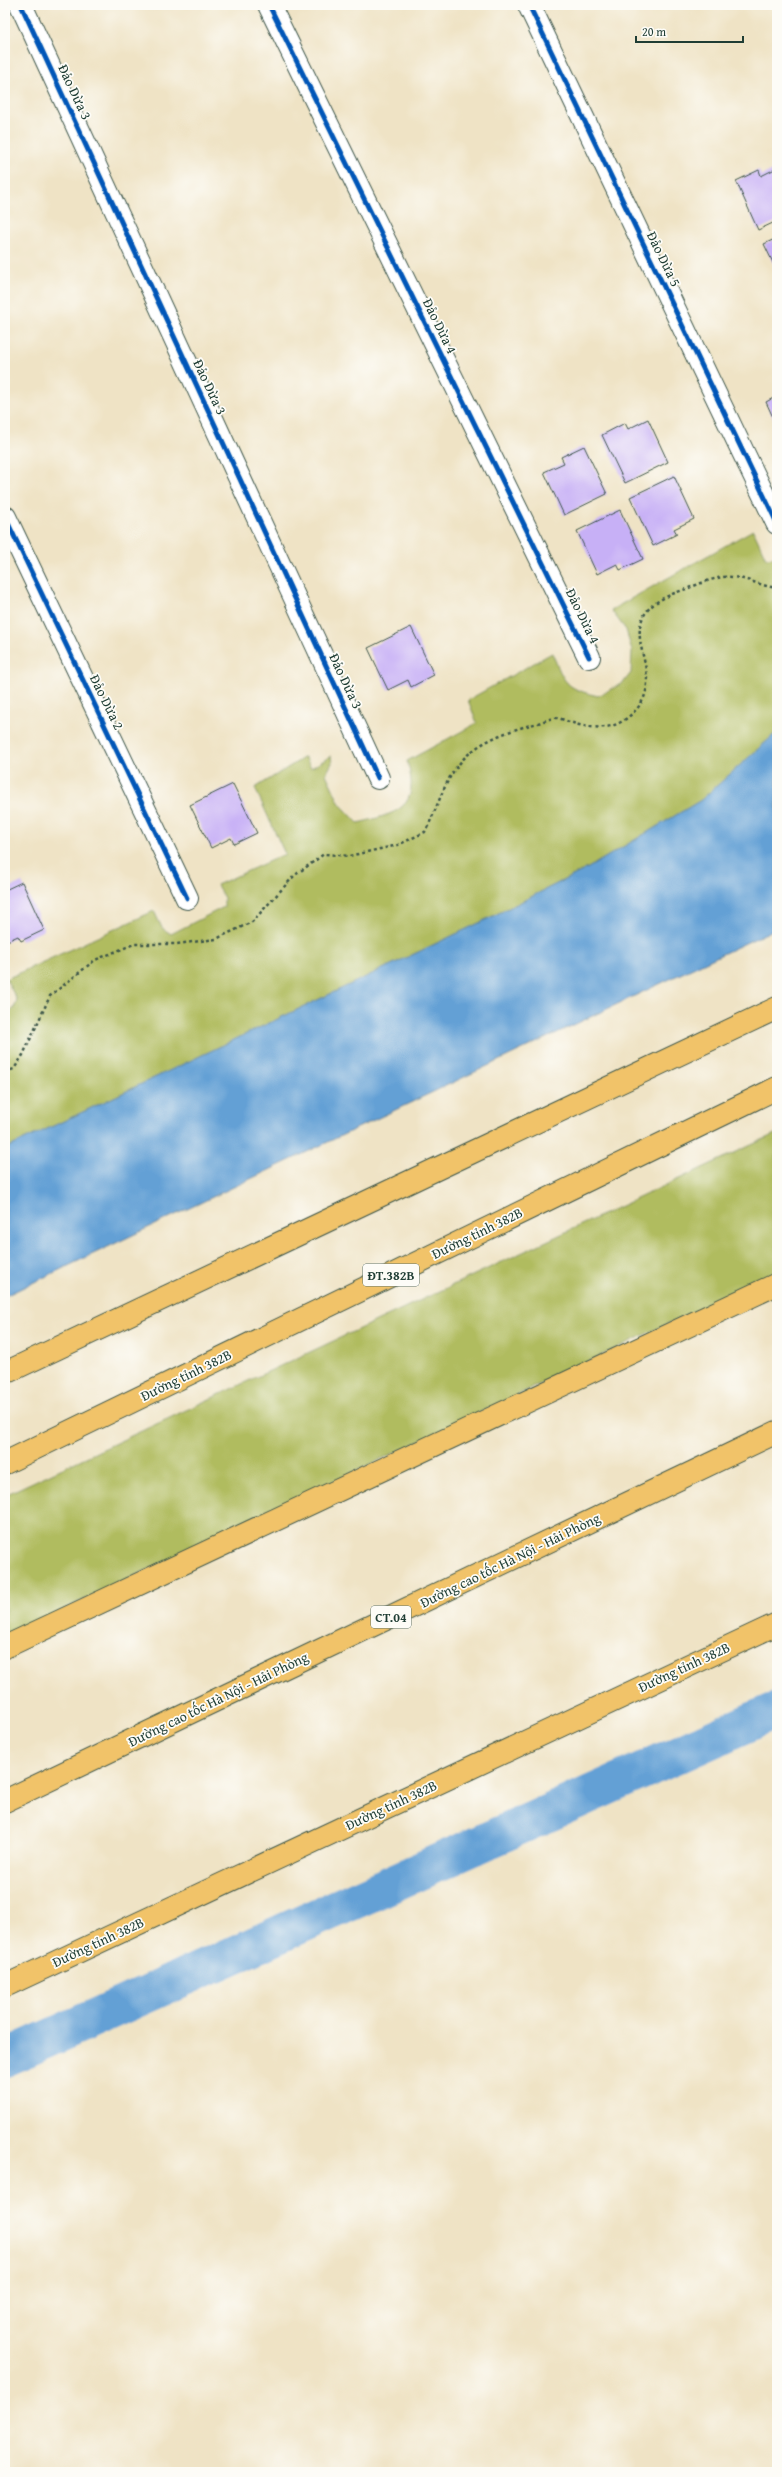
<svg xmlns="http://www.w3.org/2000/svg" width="782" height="2477" viewBox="0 0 782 2477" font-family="'Gentium Book Plus',serif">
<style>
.green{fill:#b0bc5e;stroke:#687c49}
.water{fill:#64a0d5;stroke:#426e84}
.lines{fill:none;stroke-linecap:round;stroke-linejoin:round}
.canal{stroke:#64a0d5;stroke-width:38}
.building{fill:#c7b0f6}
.minor-casing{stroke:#3e564a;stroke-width:24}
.primary-casing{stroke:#3e564a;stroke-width:24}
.motorway-casing{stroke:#3e564a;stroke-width:24}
.path{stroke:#3e564a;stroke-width:2.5;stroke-dasharray:3 3;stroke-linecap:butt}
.minor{stroke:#fff;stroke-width:22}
.primary{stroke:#f1c369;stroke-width:22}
.motorway{stroke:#f1c369;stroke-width:22}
.cycleway-casing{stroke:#fdfcf7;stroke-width:8}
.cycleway{stroke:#0057b8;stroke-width:5}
.labels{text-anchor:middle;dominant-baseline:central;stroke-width:3.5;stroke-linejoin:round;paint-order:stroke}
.shield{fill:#fdfcf7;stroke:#62766e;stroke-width:1}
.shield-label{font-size:13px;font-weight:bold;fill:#1f3d34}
.street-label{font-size:14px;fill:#1f3d34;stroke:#fdfcf7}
</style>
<rect width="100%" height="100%" fill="#fdfcf7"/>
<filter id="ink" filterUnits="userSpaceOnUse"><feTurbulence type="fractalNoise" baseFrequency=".025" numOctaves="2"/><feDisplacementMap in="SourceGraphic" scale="8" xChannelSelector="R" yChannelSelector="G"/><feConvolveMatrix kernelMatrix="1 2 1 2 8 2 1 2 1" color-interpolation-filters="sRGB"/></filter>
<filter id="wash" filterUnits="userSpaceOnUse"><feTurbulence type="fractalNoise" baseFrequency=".012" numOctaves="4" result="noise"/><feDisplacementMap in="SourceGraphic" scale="16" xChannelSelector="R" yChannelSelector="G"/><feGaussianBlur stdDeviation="0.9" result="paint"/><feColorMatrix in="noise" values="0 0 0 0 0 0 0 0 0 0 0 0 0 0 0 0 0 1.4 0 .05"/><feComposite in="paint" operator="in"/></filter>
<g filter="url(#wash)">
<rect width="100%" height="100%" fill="#efe3c5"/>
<!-- green -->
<path class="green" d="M753,530L766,558L777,557V732L701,800L588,868L479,923L5,1149V1013L14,1009L17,1000L6,979L154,911L162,928L171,934L224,907V898L217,885L285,854L255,788L305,757L311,768L331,756L332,763L326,774L340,804L358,823C398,813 421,808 407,761L477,723L468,700L552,653C565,683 564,688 598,696L623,683L631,673L632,651L626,630L611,610Z
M777,1133V1272L5,1637V1495Z"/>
<!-- water -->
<path class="water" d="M777,732V928L5,1296V1149L479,923L588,868L701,800Z"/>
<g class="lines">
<!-- canal -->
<path class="canal" d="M5,2058L777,1710"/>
</g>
<g id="blocks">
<!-- building -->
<path class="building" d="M777,168V221L758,230L736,181L759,170L761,176Z
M777,238V271L764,244Z
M777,396V426L766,402Z
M648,419L668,462L625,483L602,435L625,423L628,429Z
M584,446L607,494L564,515L544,472L564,463L561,457Z
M674,476L694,519L674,529L677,534L653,546L630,497Z
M620,510L643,559L620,570L617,564L597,574L577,531Z
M411,627L434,675L411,687L408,680L388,690L368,648Z
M233,784L257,833L234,844L231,838L211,848L190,805Z
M22,882L44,930L21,941L18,936L5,942V890Z"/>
</g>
</g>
<g filter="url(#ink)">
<use href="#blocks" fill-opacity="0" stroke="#3e564a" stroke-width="1"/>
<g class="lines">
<!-- minor casing -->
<g class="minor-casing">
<path id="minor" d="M21,5L378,778
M269,5L589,657
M529,5L777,523
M5,517L187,898"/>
</g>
<!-- primary casing -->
<g class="primary-casing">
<path id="primary" d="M5,1373L777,1008
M5,1463L777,1088
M5,1986L777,1624"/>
</g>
<!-- motorway casing -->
<g class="motorway-casing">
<path id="motorway" d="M5,1647L777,1284
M5,1801L777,1432"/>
</g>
<!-- path -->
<path class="path" d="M5,1072L14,1069L23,1055L50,996L95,960L134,944H177L216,939L252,922L294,876L324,854L349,856L398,845L425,832C437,810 443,783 459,764C478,740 511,730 538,723C544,721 551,718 556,718C561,718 568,722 573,723C587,728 608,730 621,722C677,687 621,644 647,611C655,600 674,593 686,589C699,584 719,575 733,577C748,579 762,586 777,588"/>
<!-- minor -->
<use href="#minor" class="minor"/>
<!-- primary -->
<use href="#primary" class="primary"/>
<!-- motorway -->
<use href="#motorway" class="motorway"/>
<!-- cycleway casing -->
<g class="cycleway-casing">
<path id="cycleway" d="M21,5L378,778
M269,5L589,657
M529,5L777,523
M5,517L187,898"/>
</g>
<!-- cycleway -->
<use href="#cycleway" class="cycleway"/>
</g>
</g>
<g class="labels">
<!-- shield labels -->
<g class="shield">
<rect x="363" y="1264" width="56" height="22" rx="3"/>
<rect x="371" y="1606" width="40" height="22" rx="3"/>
</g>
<g class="shield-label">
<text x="391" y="1275">ĐT.382B</text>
<text x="391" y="1617">CT.04</text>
</g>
<!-- street labels -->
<g class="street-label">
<text transform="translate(75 92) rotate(65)">Đảo Dừa 3</text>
<text transform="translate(664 259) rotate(64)">Đảo Dừa 5</text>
<text transform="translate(440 326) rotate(64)">Đảo Dừa 4</text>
<text transform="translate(210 387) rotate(65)">Đảo Dừa 3</text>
<text transform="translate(583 616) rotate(64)">Đảo Dừa 4</text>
<text transform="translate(346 681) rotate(65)">Đảo Dừa 3</text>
<text transform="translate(107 702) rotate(64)">Đảo Dừa 2</text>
<text transform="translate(477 1233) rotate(-26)">Đường tỉnh 382B</text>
<text transform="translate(186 1375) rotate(-26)">Đường tỉnh 382B</text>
<text transform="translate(510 1560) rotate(-26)">Đường cao tốc Hà Nội - Hải Phòng</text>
<text transform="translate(684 1667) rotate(-25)">Đường tỉnh 382B</text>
<text transform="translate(218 1699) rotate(-26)">Đường cao tốc Hà Nội - Hải Phòng</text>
<text transform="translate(391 1805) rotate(-25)">Đường tỉnh 382B</text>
<text transform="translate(98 1942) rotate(-25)">Đường tỉnh 382B</text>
</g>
</g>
<!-- margin -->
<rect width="782" height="2477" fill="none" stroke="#fdfcf7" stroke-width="20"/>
<!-- scale -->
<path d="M636 36v6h107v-6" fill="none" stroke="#1f3d34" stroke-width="2"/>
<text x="642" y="36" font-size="12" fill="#1f3d34" stroke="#fdfcf7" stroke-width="3" paint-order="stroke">20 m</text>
</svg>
